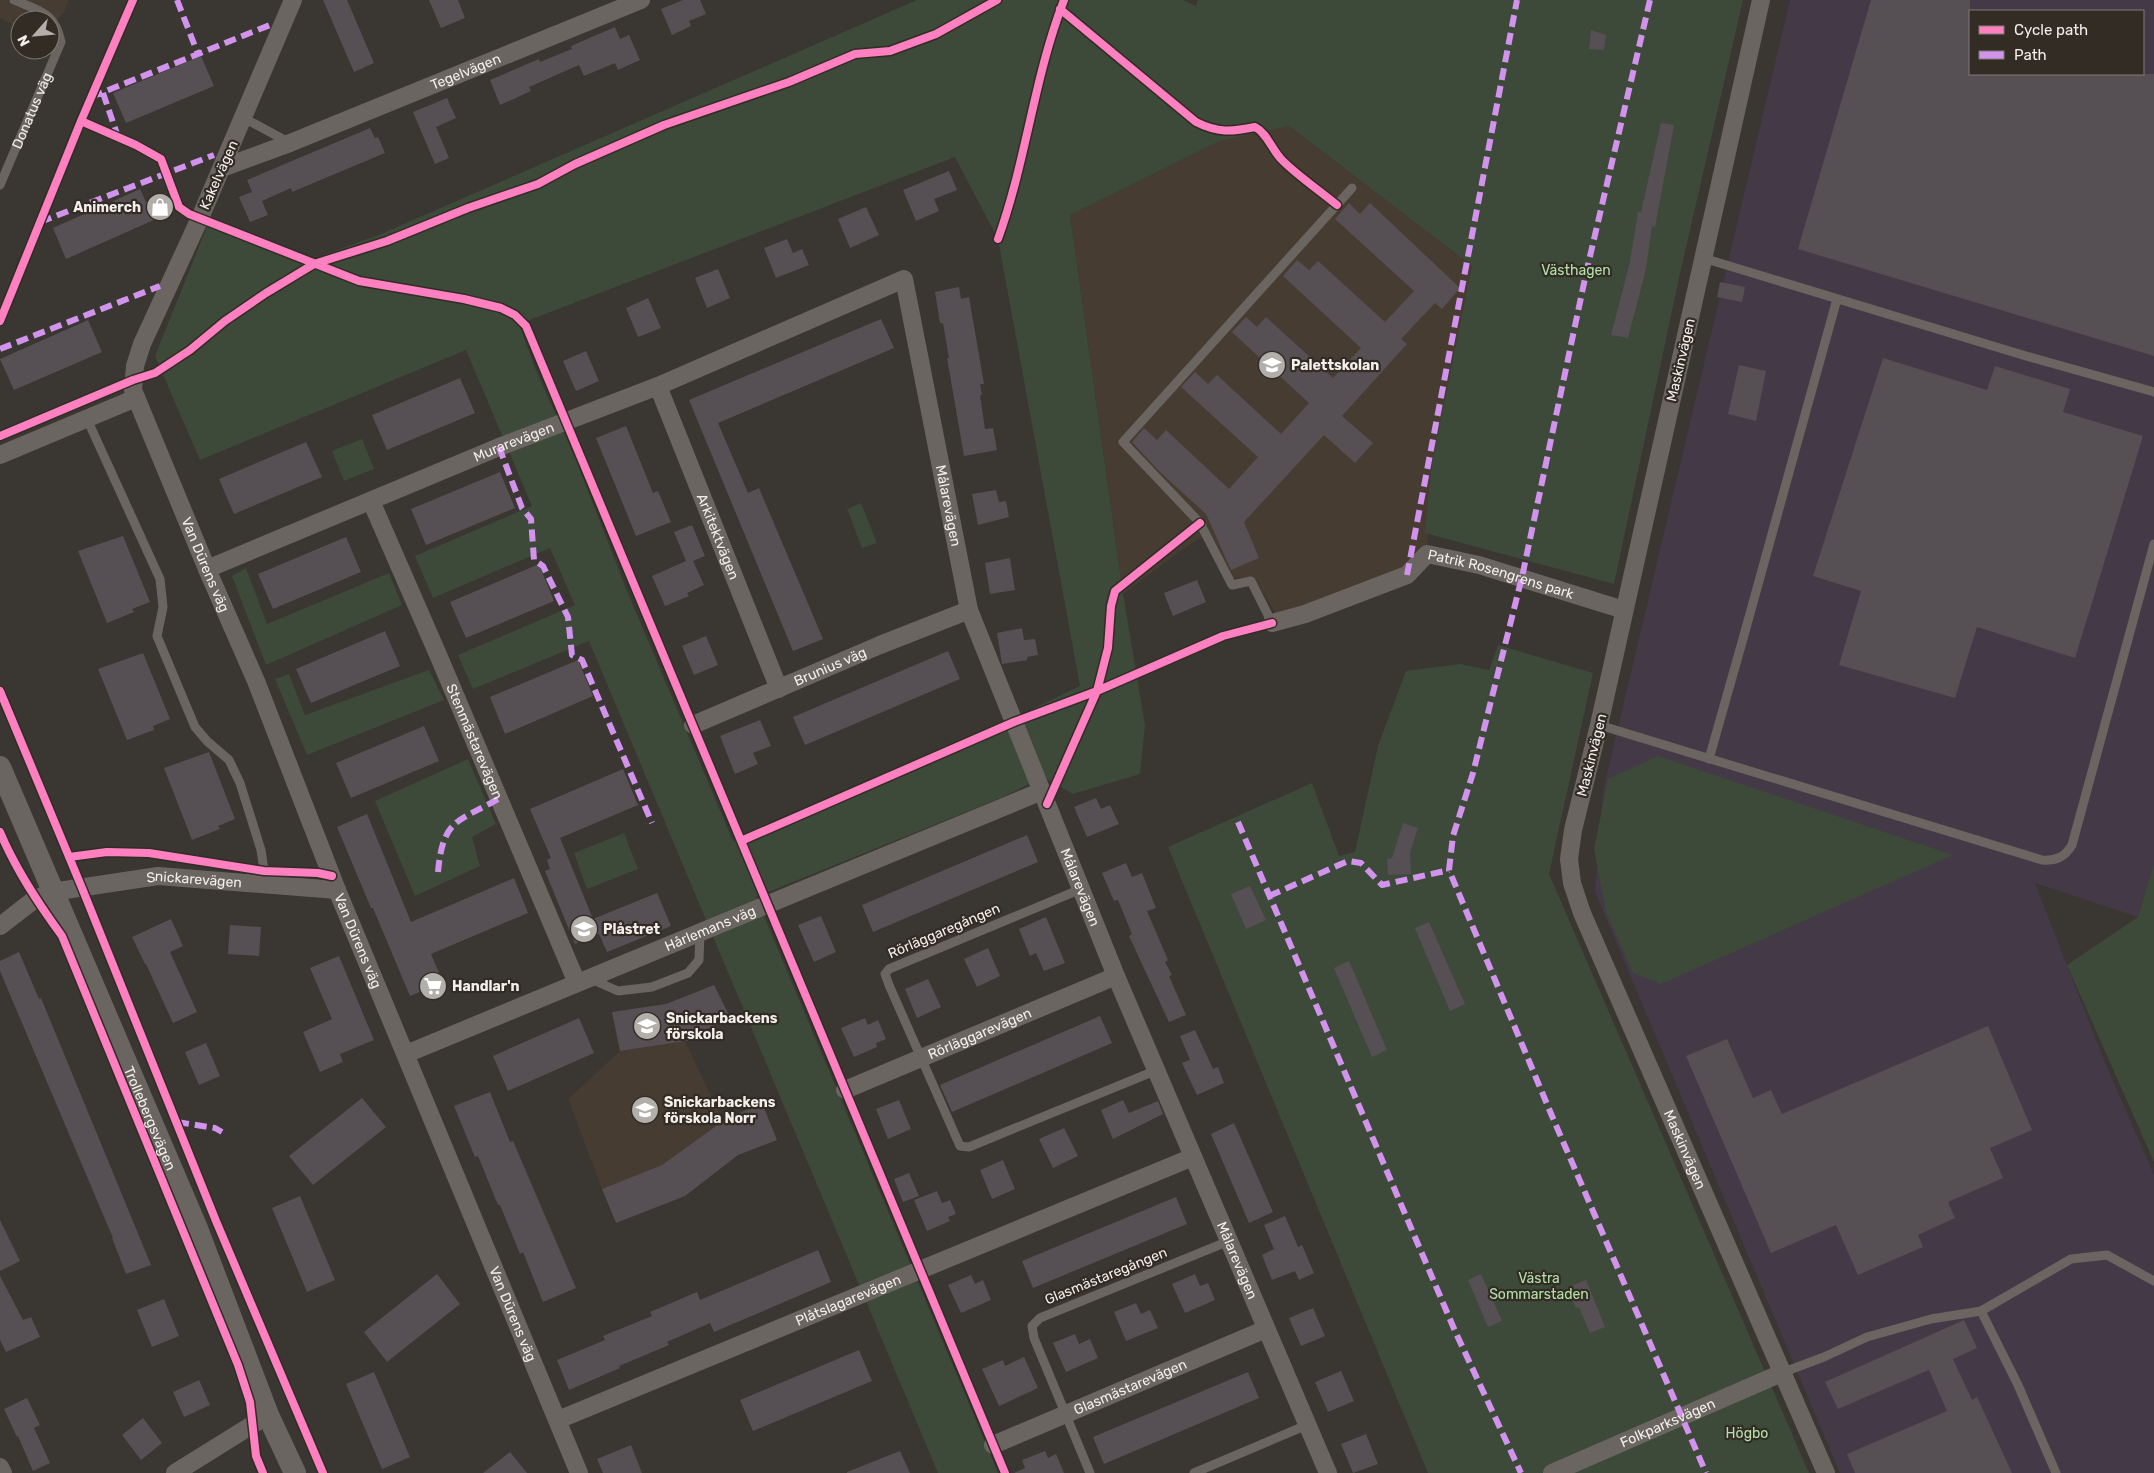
<svg xmlns="http://www.w3.org/2000/svg" width="2154" height="1473" viewBox="0 0 2154 1473" font-family="Rubik,sans-serif">
<style>
.built{fill:#463c31}
.industrial{fill:#443947;fill-rule:evenodd}
.green{fill:#3d4a39;fill-rule:evenodd}
.building{fill:#565054}
.lines{fill:none;stroke-linecap:round;stroke-linejoin:round}
.service{stroke:#6a6560;stroke-width:9}
.minor{stroke:#6a6560;stroke-width:18}
.tertiary{stroke:#6a6560;stroke-width:22}
.quiet{stroke:#d193ec;stroke-width:6;stroke-dasharray:12 6;stroke-linecap:butt}
.cycleway-casing{stroke:#322c25;stroke-width:11}
.cycleway{stroke:#ff80c0;stroke-width:8}
.labels{text-anchor:middle;dominant-baseline:central;stroke-width:4.5;stroke-linejoin:round;paint-order:stroke}
.street-label{font-size:14px;fill:#f3efeb;stroke:#322c25}
.poi-label{font-size:14px;font-weight:bold;fill:#f3efeb;stroke:#322c25;text-anchor:start}
.park-label{font-size:14px;fill:#b2e1a9;stroke:#322c25}
</style>
<rect width="100%" height="100%" fill="#3a3632"/>
<!-- built -->
<path class="built" d="M0,0H69L64,12L50,30V20H20V28L0,18Z
M1289,126L1472,266L1432,463L1427,554L1407,575L1279,620L1254,577L1233,578L1210,532L1183,549L1123,594L1070,215L1220,141Z
M684,1039L723,1121L662,1165L602,1189L568,1099L620,1051L675,1043Z"/>
<!-- industrial -->
<path class="industrial" d="M1790,0H2154V863L2138,917L2035,883L2104,1060L2154,1175V1473H1840L1595,892L1603,791ZM1970,11H2143V74H1970Z"/>
<!-- green -->
<path class="green" d="M917,0H1183L1196,6L1198,0H1743L1679,278L1614,584L1425,533L1432,463L1472,266L1289,126L1220,141L1070,215L1123,594L1145,725L1140,774L1073,794L1043,777L1003,797L756,897L998,1473H938L589,641L473,689L458,655L575,605L550,548L433,598L415,556L532,506L466,350L200,460L155,356L210,219L313,259L381,234ZM955,157L998,239L1080,686L1022,714L733,841L627,591L576,460L535,368L519,324Z
M362,439L374,469L344,481L332,451Z
M861,503L877,543L862,548L847,509Z
M246,568L267,624L389,573L402,605L266,665L232,576Z
M1498,645L1593,673L1549,874L1809,1473H1428L1168,847L1312,783L1339,856L1355,852L1378,746L1406,671L1460,664L1489,670Z
M429,670L444,700L307,755L275,679L289,674L305,715Z
M1658,756L1953,855L1661,984L1633,973L1606,912L1594,849L1608,779Z
M468,759L496,824L472,837L480,866L415,896L375,801Z
M624,833L638,869L587,889L574,853Z
M2154,863V1162L2067,965L2138,917Z"/>
<!-- building -->
<path class="building" d="M323,0H347L374,63L354,72Z
M429,0H458L465,18L441,28Z
M683,0H700L706,14L689,21L691,26L672,35L661,9Z
M1871,0H1970V74H2154V356L1798,249Z
M615,27L620,39L629,35L640,60L618,70L615,63L584,76L579,65L529,87L531,91L500,105L490,80L539,59L540,62L572,49L571,46Z
M1591,30L1606,35L1604,50L1589,49Z
M201,56L214,86L126,123L113,93Z
M447,98L456,118L436,127L449,158L435,164L413,112Z
M1661,123L1674,125L1655,227L1652,226L1646,269L1628,338L1611,335L1630,262L1638,212H1641Z
M370,128L375,138L378,137L385,153L292,192L291,188L262,201L268,215L250,222L239,197L252,192L247,180Z
M949,171L957,190L934,199L939,211L916,221L903,190Z
M140,189L146,202L166,193L174,211L66,259L53,228Z
M1349,203L1360,214L1370,203L1460,288L1442,309L1435,303L1401,339L1407,344L1342,416L1373,443L1355,463L1324,435L1244,522L1259,558L1231,570L1206,514L1160,472L1132,442L1144,428L1157,440L1166,430L1229,489L1258,457L1181,387L1195,372L1208,384L1217,375L1281,434L1309,403L1232,332L1246,317L1257,327L1266,317L1333,378L1361,348L1283,276L1297,260L1309,270L1318,261L1385,322L1414,291L1335,219Z
M866,207L879,235L850,248L838,219Z
M787,239L793,253L802,249L809,265L776,278L764,248Z
M718,269L730,298L707,308L695,278Z
M1720,282L1745,287L1742,302L1717,297Z
M959,287L961,299L969,297L984,384H980L982,395H980L985,429L993,428L997,450L964,456L947,358H949L943,323H940L935,292Z
M648,298L661,328L638,337L626,308Z
M881,319L894,348L718,423L748,493L759,488L823,639L793,651L689,400Z
M88,320L102,352L14,390L0,359Z
M586,351L599,381L576,391L563,361Z
M1883,358L1987,390L1995,366L2070,389L2063,412L2143,436L2075,658L1977,627L1955,698L1839,665L1861,591L1813,576Z
M1739,365L1766,371L1756,421L1728,414Z
M460,378L475,413L387,450L372,415Z
M626,426L653,493L658,491L671,522L636,536L596,438Z
M306,442L322,477L234,514L219,479Z
M500,472L515,508L426,545L411,509Z
M996,490L999,502L1006,501L1009,517L978,525L972,494Z
M692,525L705,556L693,561L704,585L687,593L689,596L665,606L652,576L686,561L674,532Z
M123,536L150,602L132,609L134,612L107,623L78,551Z
M346,537L361,572L273,609L258,574Z
M1010,558L1015,590L990,594L985,563Z
M539,564L554,601L466,638L450,602Z
M1197,580L1206,602L1173,616L1164,593Z
M1022,628L1024,640L1035,639L1038,655L1027,657V660L1002,664L997,633Z
M385,631L400,666L311,703L296,669Z
M706,636L718,665L694,675L682,646Z
M948,651L960,679L805,745L793,717Z
M143,653L170,719L153,726L154,730L127,740L98,669Z
M578,660L593,696L505,734L490,697Z
M760,720L771,746L753,753L758,764L735,774L720,736Z
M424,726L439,761L351,798L336,763Z
M209,752L235,819L218,826L220,829L192,840L164,768Z
M623,769L638,805L560,838L593,919L657,893L671,926L607,952L599,934L575,944L545,871L550,869L547,860L551,858L530,809Z
M1096,798L1101,809L1110,805L1119,824L1087,837L1074,807Z
M367,814L411,922L514,878L528,913L431,954L443,982L410,996L373,908H371L337,827Z
M1403,823L1418,828L1410,853L1411,874L1388,875L1387,859L1392,858Z
M1027,835L1038,862L873,932L862,905Z
M1126,863L1132,877L1142,873L1156,908L1147,911L1168,960L1165,962L1172,975L1169,976L1186,1015L1169,1022L1129,936L1132,934L1118,900L1114,901L1102,873Z
M1250,886L1266,920L1246,929L1231,894Z
M821,916L836,952L814,962L798,925Z
M1046,917L1065,963L1044,971L1036,953L1030,956L1019,929Z
M171,919L183,946L170,952L197,1012L173,1023L146,964H145L132,937Z
M1429,922L1465,1004L1450,1011L1415,928Z
M230,925L261,927L259,956L228,954Z
M988,948L1000,976L977,987L964,959Z
M19,952L39,999L41,998L151,1265L126,1274L112,1238H113L0,971V961Z
M339,956L374,1040L340,1054L343,1062L320,1072L303,1032L332,1019L310,968Z
M1349,961L1387,1050L1372,1057L1334,968Z
M928,979L941,1007L917,1018L905,989Z
M714,985L731,1019L697,1033L699,1039L620,1051L612,1012L666,1004Z
M1100,1016L1112,1043L952,1112L940,1085Z
M579,1018L594,1053L508,1091L493,1056Z
M865,1018L868,1025L878,1020L886,1039L876,1043L877,1047L854,1057L841,1028Z
M1988,1026L2032,1130L1990,1148L2003,1178L1948,1202L1955,1218L1918,1235L1923,1247L1858,1275L1836,1225L1771,1253L1686,1056L1727,1039L1753,1098L1771,1090L1782,1114Z
M1195,1030L1213,1069L1218,1067L1224,1083L1197,1095L1182,1063L1190,1060L1180,1036Z
M206,1043L220,1076L199,1085L185,1052Z
M490,1092L510,1142L513,1141L576,1288L543,1302L523,1252L520,1254L500,1205H498L478,1156L475,1157L454,1106Z
M362,1098L386,1127L313,1185L289,1156Z
M899,1100L911,1129L888,1139L876,1109Z
M1123,1100L1129,1113L1158,1101L1163,1114L1113,1139L1101,1110Z
M762,1103L777,1140L738,1155L685,1196L616,1223L602,1189L662,1165L734,1113L735,1115Z
M1234,1123L1273,1212L1249,1223L1211,1134Z
M1064,1128L1078,1156L1053,1168L1039,1139Z
M1003,1160L1015,1189L992,1199L980,1170Z
M909,1173L919,1196L903,1202L894,1179Z
M937,1191L942,1203L950,1200L956,1214L948,1217L950,1221L927,1231L914,1200Z
M300,1196L335,1280L307,1292L272,1208Z
M1176,1197L1187,1224L1033,1288L1022,1261Z
M1285,1216L1298,1247L1302,1245L1314,1273L1299,1280L1295,1271L1272,1280L1262,1255L1274,1249L1264,1225Z
M0,1220L20,1261L0,1271Z
M818,1250L831,1282L714,1332L710,1323L667,1342L669,1345L619,1366L620,1368L569,1390L557,1360L605,1340L603,1336L652,1316L650,1312L697,1292L700,1300Z
M437,1274L460,1304L387,1362L364,1332Z
M1195,1274L1200,1286L1208,1283L1215,1300L1185,1313L1172,1284Z
M1481,1274L1502,1321L1488,1327L1468,1280Z
M971,1275L975,1284L983,1280L991,1300L961,1313L948,1285Z
M0,1276L23,1320L31,1317L40,1337L6,1352L0,1340Z
M1586,1280L1605,1327L1590,1333L1579,1307L1576,1308L1567,1288Z
M164,1299L179,1336L152,1347L137,1310Z
M1136,1303L1141,1314L1150,1310L1158,1328L1126,1341L1114,1312Z
M1313,1308L1325,1336L1301,1346L1289,1318Z
M1964,1320L1977,1348L1953,1359L1972,1400L1977,1397L2012,1473H1855L1847,1454L1947,1411L1929,1370L1838,1409L1825,1382Z
M1075,1334L1079,1344L1090,1339L1098,1358L1066,1372L1053,1343Z
M859,1350L872,1381L753,1431L740,1400Z
M1024,1357L1038,1388L999,1406L982,1369L1003,1360L1005,1366Z
M1341,1371L1354,1401L1328,1412L1315,1382Z
M374,1372L410,1457L382,1469L346,1384Z
M1248,1372L1259,1398L1104,1464L1093,1437Z
M199,1380L210,1405L184,1417L173,1392Z
M27,1398L40,1425L34,1428L50,1463L33,1471L18,1436L17,1437L4,1409Z
M143,1418L162,1443L141,1460L122,1435Z
M1366,1434L1378,1464L1353,1473L1341,1444Z
M631,1445L642,1473H603L597,1459Z
M900,1451L910,1473H847V1472Z
M1045,1451L1048,1458L1056,1454L1064,1473H1014L1025,1468L1022,1460Z
M510,1452L527,1473H483Z"/>
<g class="lines">
<!-- service -->
<g class="service">
<path d="M244,118L290,143"/>
<path id="s1" d="M0,185L61,42C55,12 39,11 14,0"/>
<path d="M1703,258L2026,356L2154,392"/>
<path d="M87,419L160,579L163,607L157,636L195,727L207,741L229,760L240,783L261,850L266,884"/>
<path d="M1272,623L1251,581L1232,585L1200,523L1123,442L1352,188"/>
<path d="M1599,725L2042,860C2056,861 2065,857 2072,845L2154,544"/>
<path d="M1709,759C1753,606 1794,452 1837,299"/>
<path d="M1081,889L889,969L885,974L889,985L960,1146L969,1147L1157,1070"/>
<path d="M591,979L618,991L652,987L688,973L699,960L700,932"/>
<path d="M1981,1311L2018,1385L2056,1473"/>
<path d="M1784,1372L1824,1357L1867,1337L1931,1319L1981,1311L2071,1259L2107,1255L2154,1281"/>
<path d="M1090,1473L1034,1338L1032,1326L1040,1318L1229,1241"/>
<path d="M1194,1473L1307,1425"/>
</g>
<!-- minor -->
<g class="minor">
<path id="s2" d="M293,0L200,218L142,344L135,366L133,390L207,569L256,681L337,890L579,1473"/>
<path id="s3" d="M1761,0L1599,725L1573,830L1569,859L1572,883L1582,913L1826,1473"/>
<path id="s4" d="M222,168L290,143L641,0"/>
<path id="s5" d="M658,386L779,689"/>
<path d="M0,455L136,398"/>
<path id="s6" d="M371,501L439,657L577,983"/>
<path id="s7" d="M207,569L499,447L658,386L904,279L969,610L1116,976L1328,1473"/>
<path id="s8" d="M1272,623L1305,614L1407,575L1427,554L1479,565L1624,610"/>
<path id="s9" d="M693,725L880,645L969,610"/>
<path id="s10" d="M0,926L35,899L52,892L158,876L337,890"/>
<path id="s11" d="M406,1054L1042,791"/>
<path id="s12" d="M845,1090L1116,976"/>
<path id="s13" d="M558,1420L1193,1157"/>
<path id="s14" d="M993,1445L1266,1329"/>
<path d="M0,1467L3,1473"/>
<path d="M175,1473L268,1415"/>
<path id="s15" d="M1552,1473L1784,1372"/>
</g>
<!-- tertiary -->
<path class="tertiary" id="s16" d="M0,767L196,1226L268,1415L295,1473"/>
<!-- quiet -->
<path class="quiet" d="M177,0L198,54
M1650,0L1587,269L1522,577L1473,773L1453,836L1449,870L1552,1116L1706,1473
M103,93L118,137
M91,97L270,25
M40,222L214,155
M0,349L160,286
M499,447L522,508L531,519L534,560L543,566L568,617L572,655L582,660L652,823
M1407,575L1517,0
M1238,822L1455,1331L1521,1473
M438,872C443,817 459,822 500,798
M1269,896L1348,861L1361,863L1382,885L1449,870
M177,1122L215,1128L222,1132"/>
<!-- cycleway casing -->
<g class="cycleway-casing">
<path id="cycleway" d="M1060,9L1196,122C1218,133 1231,132 1255,127C1267,133 1272,150 1282,160C1299,177 1319,190 1337,205
M81,121L136,145L161,159L179,207L189,214L359,281L464,299L501,308L515,315L526,326L1005,1473
M998,239C1026,162 1034,77 1064,0
M0,321L81,121L133,0
M0,436L133,380L155,373L190,350L225,321L266,293L314,264L387,241L468,208L538,184L575,164L664,125L789,82L855,54L890,51L936,34L997,0
M0,691L82,888L216,1221L323,1473
M1047,804L1097,691L1108,648L1111,606L1115,591L1200,523
M0,832C16,870 38,903 62,936L238,1365L250,1402L256,1456L263,1473
M741,841L1014,722L1097,691L1223,636L1272,623
M69,857L107,852L149,853L264,871L318,873L332,876"/>
</g>
<!-- cycleway -->
<use href="#cycleway" class="cycleway"/>
</g>
<!-- icons -->
<defs>
<g id="shop-disc" transform="scale(1.4375)"><circle r="9.5" fill="#b2aeaa" stroke="#322c25"/><path d="M-5-2.5h2.3a2.7 3.5 0 0 1 5.4 0H5L5.5 6h-11ZM-1.5-2.5h3a1.5 2.3 0 0 0-3 0Z" fill="#fff"/></g>
<g id="school-disc" transform="scale(1.4375)"><circle r="9.5" fill="#b2aeaa" stroke="#322c25"/><path d="M0-5L7-2L0 1L-7-2ZM-4 1L0 2.5L4 1V4Q0 6-4 4Z" fill="#fff"/></g>
<g id="supermarket-disc" transform="scale(1.4375)"><circle r="9.5" fill="#b2aeaa" stroke="#322c25"/><path d="M-6-5.5h2.5l.6 2H6L4.5 2H-2.5L-4.4-4H-6ZM-1.5 3.2a1.3 1.3 0 1 0 .1 0ZM3 3.2a1.3 1.3 0 1 0 .1 0Z" fill="#fff"/></g>
</defs>
<g fill-rule="evenodd">
<use href="#shop-disc" x="160" y="207"/>
<use href="#school-disc" x="1272" y="365"/>
<use href="#school-disc" x="584" y="929"/>
<use href="#supermarket-disc" x="433" y="986"/>
<use href="#school-disc" x="647" y="1026"/>
<use href="#school-disc" x="645" y="1110"/>
</g>
<g class="labels">
<!-- street labels -->
<g class="street-label">
<text stroke="none"><textPath href="#s4" startOffset="262">Tegelvägen</textPath></text>
<text stroke="none"><textPath href="#s1" startOffset="81">Donatus väg</textPath></text>
<text transform="translate(219 175) rotate(-66)">Kakelvägen</text>
<text transform="translate(1681 360) rotate(-77)">Maskinvägen</text>
<text stroke="none"><textPath href="#s7" startOffset="332">Murarevägen</textPath></text>
<text stroke="none"><textPath href="#s7" startOffset="986">Målarevägen</textPath></text>
<text stroke="none"><textPath href="#s5" startOffset="162">Arkitektvägen</textPath></text>
<text stroke="none"><textPath href="#s2" startOffset="612">Van Dürens väg</textPath></text>
<text stroke="none"><textPath href="#s8" startOffset="249">Patrik Rosengrens park</textPath></text>
<text stroke="none"><textPath href="#s9" startOffset="149">Brunius väg</textPath></text>
<text stroke="none"><textPath href="#s6" startOffset="262">Stenmästarevägen</textPath></text>
<text transform="translate(1592 755) rotate(-76)">Maskinvägen</text>
<text stroke="none"><textPath href="#s10" startOffset="206">Snickarevägen</textPath></text>
<text stroke="none"><textPath href="#s7" startOffset="1391">Målarevägen</textPath></text>
<text stroke="none"><textPath href="#s11" startOffset="329">Hårlemans väg</textPath></text>
<text transform="translate(944 931) rotate(-23)">Rörläggaregången</text>
<text stroke="none"><textPath href="#s2" startOffset="1018">Van Dürens väg</textPath></text>
<text stroke="none"><textPath href="#s12" startOffset="146">Rörläggarevägen</textPath></text>
<text stroke="none"><textPath href="#s16" startOffset="382">Trollebergsvägen</textPath></text>
<text stroke="none"><textPath href="#s3" startOffset="1194">Maskinvägen</textPath></text>
<text stroke="none"><textPath href="#s7" startOffset="1796">Målarevägen</textPath></text>
<text transform="translate(1106 1276) rotate(-22)">Glasmästaregången</text>
<text stroke="none"><textPath href="#s13" startOffset="314">Plåtslagarevägen</textPath></text>
<text stroke="none"><textPath href="#s2" startOffset="1422">Van Dürens väg</textPath></text>
<text stroke="none"><textPath href="#s14" startOffset="149">Glasmästarevägen</textPath></text>
<text stroke="none"><textPath href="#s15" startOffset="126">Folkparksvägen</textPath></text>
</g>
<!-- poi labels -->
<g class="poi-label">
<text x="141" y="207" text-anchor="end">Animerch</text>
<text x="1291" y="365">Palettskolan</text>
<text x="603" y="929">Plåstret</text>
<text x="452" y="986">Handlar'n</text>
<text x="666" y="1018">Snickarbackens<tspan x="666" dy="16">förskola</tspan></text>
<text x="664" y="1102">Snickarbackens<tspan x="664" dy="16">förskola Norr</tspan></text>
</g>
<!-- park labels -->
<g class="park-label">
<text x="1576" y="270">Västhagen</text>
<text x="1539" y="1278">Västra<tspan x="1539" dy="16">Sommarstaden</tspan></text>
<text x="1747" y="1433">Högbo</text>
</g>
</g>
<!-- legend -->
<rect x="1969" y="10" width="175" height="65" fill="#322c25" stroke="#7f7a74"/>
<rect x="1979" y="26" width="25" height="8" fill="#ff80c0" stroke="#7f7a74"/>
<text x="2014" y="35" font-size="15" fill="#f3efeb">Cycle path</text>
<rect x="1979" y="51" width="25" height="8" fill="#d193ec" stroke="#7f7a74"/>
<text x="2014" y="60" font-size="15" fill="#f3efeb">Path</text>
<!-- north arrow -->
<g transform="translate(35 35) rotate(243)"><circle r="24" fill="#322c25" stroke="#7f7a74"/>
<path d="M0-4L9 19L0 12L-9 19Z" fill="#b2aeaa"/>
<text y="-8" font-size="14" font-weight="bold" text-anchor="middle" fill="#f3efeb">N</text>
</g>
</svg>
